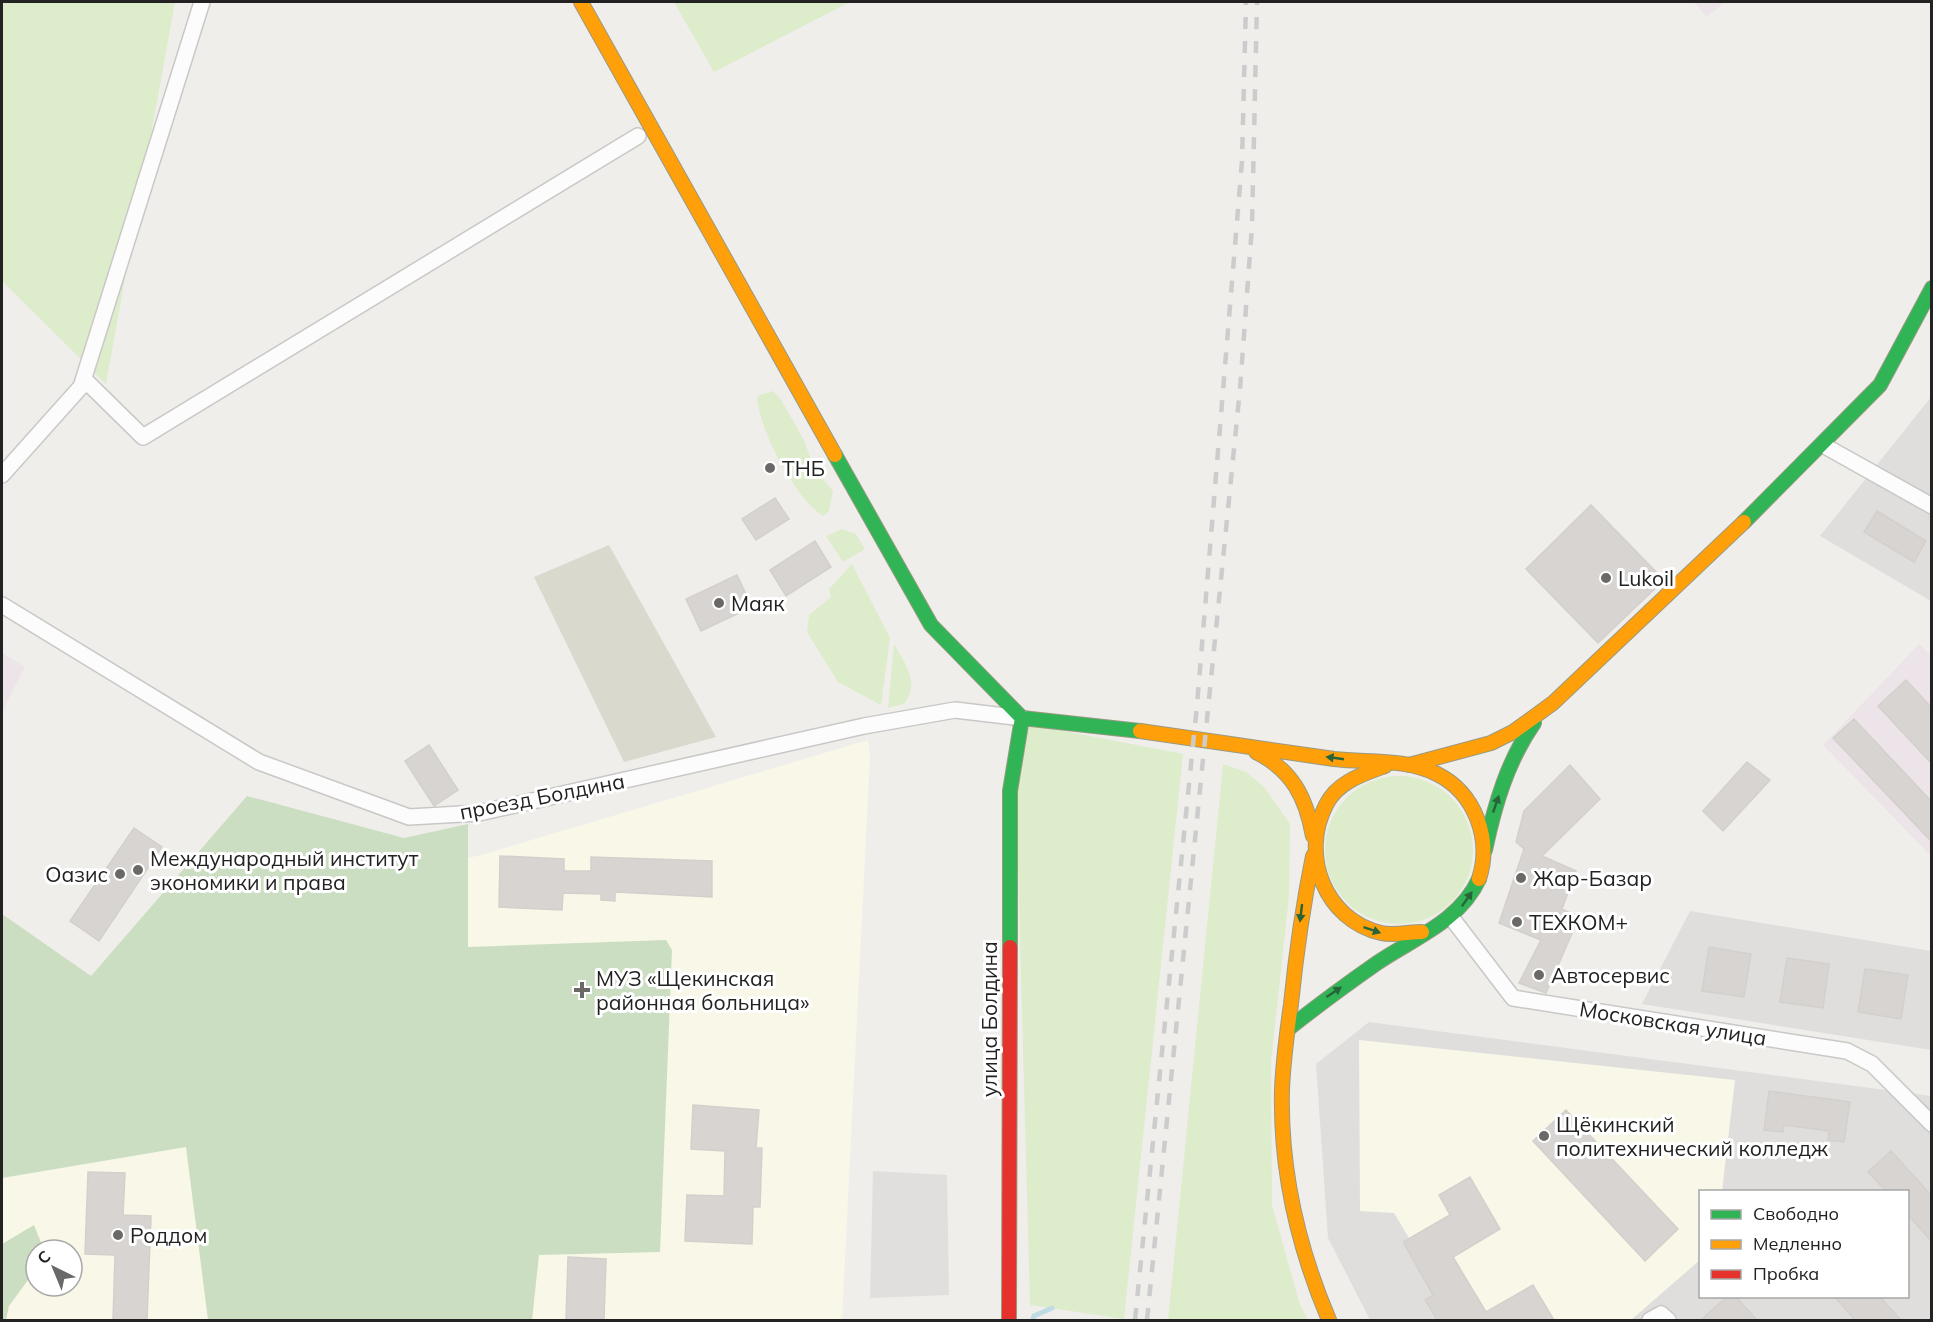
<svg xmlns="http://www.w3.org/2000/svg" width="1933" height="1322" viewBox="0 0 1933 1322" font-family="Mulish,sans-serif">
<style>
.residential{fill:#dfdedc;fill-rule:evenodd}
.industrial{fill:#ede4e9}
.education{fill:#f8f7e8;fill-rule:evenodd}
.construction{fill:#d9d9cd}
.grass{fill:#ddeccb}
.forest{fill:#cbdec1}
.parking{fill:#e0dfde}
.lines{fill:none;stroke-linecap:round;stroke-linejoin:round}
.stream{stroke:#bfdbe3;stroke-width:5}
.building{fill:#d7d4d2;stroke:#d3d0cc;stroke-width:1.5}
.street-casing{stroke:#c9c8c7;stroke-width:18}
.fast-casing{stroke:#999a82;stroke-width:16}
.slow-casing{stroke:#999a82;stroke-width:16}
.jam-casing{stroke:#999a82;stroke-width:16}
.street{stroke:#fdfcfc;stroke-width:15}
.fast{stroke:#30b455;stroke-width:14}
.slow{stroke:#ff9f0a;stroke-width:14}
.jam{stroke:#e5322d;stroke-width:14}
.rail{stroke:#ccc;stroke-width:4.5;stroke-dasharray:12 12;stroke-linecap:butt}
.oneway{fill:#286439}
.poi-dot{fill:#6a6968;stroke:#fff;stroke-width:2}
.labels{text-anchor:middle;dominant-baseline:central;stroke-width:6;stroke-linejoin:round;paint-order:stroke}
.poi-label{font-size:21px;fill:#222;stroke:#fff;text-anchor:start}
.street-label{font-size:21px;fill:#222;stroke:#fff}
</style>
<rect width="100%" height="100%" fill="#f0eeeb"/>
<!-- residential -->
<path class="residential" d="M1931,397V601L1820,536Z
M1690,911L1931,951V1050L1642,1004Z
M1369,1022L1931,1096V1320H1370L1328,1238L1316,1064ZM1700,1192H1908V1296H1700Z"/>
<!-- industrial -->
<path class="industrial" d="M1693,2H1725L1707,17Z
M1919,644L1931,655V856L1823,745Z
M2,653L25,667L2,712Z"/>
<!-- education -->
<path class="education" d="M868,740L870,757L842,1320H2V1113L393,874L481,855ZM36,1250H72V1286H36Z
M1359,1040L1735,1080L1722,1191L1700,1192V1260L1631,1320H1436L1424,1300L1433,1294L1402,1242L1409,1238L1394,1213L1360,1211Z"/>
<!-- construction -->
<path class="construction" d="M609,545L716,737L624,762L534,577Z"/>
<!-- grass -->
<path class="grass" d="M2,2H175L106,384L2,281Z
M674,2H850L714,72Z
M773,391L780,398L804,440L814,468L833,491L829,511L823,516C795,498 760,432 757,398L760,395Z
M842,529L856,534L865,549L843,562L826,536Z
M852,564L890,638L881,705L838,682L807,632L809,615L831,597L829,589Z
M894,644C906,665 920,683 904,704L888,708Z
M1028,724L1183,754L1124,1319L1030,1305L1016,791Z
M1223,764L1246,772L1264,787L1290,824L1289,896L1271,1062L1272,1205L1300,1305L1308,1320H1168Z
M1325 850a74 74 0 1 1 148 0a74 74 0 1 1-148 0Z"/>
<!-- forest -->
<path class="forest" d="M247,796L404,838L468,824V947L666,940L672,950L660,1252L539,1255L532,1320H208L186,1147L2,1178V914L91,976Z
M34,1225L44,1250H36V1269L9,1306L6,1320H2V1244Z"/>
<!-- parking -->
<path class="parking" d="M873,1171L947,1175L949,1295L870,1298Z"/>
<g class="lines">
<!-- stream -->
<path class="stream" d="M1033,1319L1034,1316L1052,1308"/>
</g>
<!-- building -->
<path class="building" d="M775,498L789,519L756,540L742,519Z
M1591,505L1664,580L1598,643L1526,569Z
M1877,511L1926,541L1914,562L1864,532Z
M815,541L831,567L786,596L770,570Z
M737,575L752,607L701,631L686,599Z
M1906,680L1932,708V764L1878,706Z
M1854,719L1932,802V842L1833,738Z
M429,745L458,790L434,806L405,761Z
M1747,762L1770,780L1723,831L1703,811Z
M1570,765L1600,799L1542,856L1576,871L1562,909L1579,917L1546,993L1519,983L1541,940L1499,923L1524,849L1516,842L1524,811Z
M134,828L162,847L99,941L70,921Z
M500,856L564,859V871H591V857L712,861V897L615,892V901L601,900V894L563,893L562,910L499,907Z
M1709,947L1751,954L1744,997L1702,991Z
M1787,958L1829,964L1823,1008L1780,1002Z
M1865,969L1908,975L1901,1019L1858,1012Z
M1769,1091L1850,1102L1844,1142L1828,1140L1829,1131L1784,1125L1783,1132L1764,1130Z
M693,1105L759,1110L756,1148H762L760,1207H753L752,1244L685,1241L687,1195L724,1196L725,1151L691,1149Z
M1566,1110L1678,1229L1645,1261L1533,1141Z
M1891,1151L1932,1196V1242L1908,1215V1191H1886L1868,1172Z
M88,1172L125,1173L123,1215L151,1216L147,1320H113L115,1255L85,1254Z
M1470,1177L1500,1229L1453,1257L1486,1312L1533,1285L1554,1320H1437L1425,1300L1433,1295L1403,1242L1450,1215L1439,1195Z
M568,1257L606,1259L604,1320H566Z
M1728,1296H1735L1757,1320H1701Z
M1834,1296H1879L1901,1320H1855Z"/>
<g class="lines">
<!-- street casing -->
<g class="street-casing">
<path id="street" d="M81,387L202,2
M1823,445L1932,506
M2,475L86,381L143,437L638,136
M2,605L259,762L409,817L479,813L864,726L955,710L1022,718
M1451,917L1513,998L1847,1051L1872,1064L1932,1124
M1650,1320L1661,1314L1668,1320"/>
</g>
<!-- fast casing -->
<g class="fast-casing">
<path id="fast" d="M835,455L931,625L1022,718L1140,731
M1744,522L1880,385L1932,288
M1485,850C1495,804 1507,762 1534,723
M1010,947V791L1022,718
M1288,1029C1317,1006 1347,984 1377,963C1414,938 1460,921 1479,879"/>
</g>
<!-- slow casing -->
<g class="slow-casing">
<path id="slow" d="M581,2L835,455
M1140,731C1205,740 1269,750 1334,759C1368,763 1405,758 1437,774C1475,793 1492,839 1479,879
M1256,752C1292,770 1306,797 1313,836
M1409,765L1491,743L1513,732L1553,703L1744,522
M1385,766C1363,774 1337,782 1326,805C1300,855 1325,920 1381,933C1393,936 1409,932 1422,932
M1313,856C1303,905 1296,955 1291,1004C1287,1033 1283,1061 1282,1090C1280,1170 1298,1247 1329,1320"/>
</g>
<!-- jam casing -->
<g class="jam-casing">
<path id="jam" d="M1009,1320L1010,947"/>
</g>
<!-- street -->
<use href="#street" class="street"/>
<!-- fast -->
<use href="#fast" class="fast"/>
<!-- slow -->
<use href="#slow" class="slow"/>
<!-- jam -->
<use href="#jam" class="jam"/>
<!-- rail -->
<path class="rail" d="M1135,1320L1197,705L1242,161L1246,2
M1147,1320L1240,389L1252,226L1257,2"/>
</g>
<!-- one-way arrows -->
<defs><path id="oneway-solid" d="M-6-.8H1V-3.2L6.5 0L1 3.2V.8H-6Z" transform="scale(1.5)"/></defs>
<g class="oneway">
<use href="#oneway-solid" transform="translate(1335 758) rotate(-172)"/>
<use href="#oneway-solid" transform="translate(1496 804) rotate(-71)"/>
<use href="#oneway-solid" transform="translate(1467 899) rotate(-55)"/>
<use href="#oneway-solid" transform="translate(1301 913) rotate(97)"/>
<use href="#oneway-solid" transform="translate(1372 930) rotate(19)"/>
<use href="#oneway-solid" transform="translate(1334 992) rotate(-34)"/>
</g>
<!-- markers -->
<g class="poi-dot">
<circle cx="770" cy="468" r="6"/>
<circle cx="1606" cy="578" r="6"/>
<circle cx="719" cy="603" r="6"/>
<circle cx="138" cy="870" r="6"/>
<circle cx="120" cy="874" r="6"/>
<circle cx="1521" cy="878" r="6"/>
<circle cx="1517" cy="922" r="6"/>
<circle cx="1539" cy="975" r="6"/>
<path d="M579 981h6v6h6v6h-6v6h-6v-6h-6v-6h6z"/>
<circle cx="1544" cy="1136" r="6"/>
<circle cx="118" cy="1235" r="6"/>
</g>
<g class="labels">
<!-- poi labels -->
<g class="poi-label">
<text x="782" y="468">ТНБ</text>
<text x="1618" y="578">Lukoil</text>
<text x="731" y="603">Маяк</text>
<text x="150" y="858">Международный институт<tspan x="150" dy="24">экономики и права</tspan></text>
<text x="108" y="874" text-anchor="end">Оазис</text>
<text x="1533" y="878">Жар-Базар</text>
<text x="1529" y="922">ТЕХКОМ+</text>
<text x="1551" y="975">Автосервис</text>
<text x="596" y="978">МУЗ «Щекинская<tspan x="596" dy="24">районная больница»</tspan></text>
<text x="1556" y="1124">Щёкинский<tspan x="1556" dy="24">политехнический колледж</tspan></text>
<text x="130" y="1235">Роддом</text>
</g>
<!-- street labels -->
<g class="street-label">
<text transform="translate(542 796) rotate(-11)">проезд Болдина</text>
<text transform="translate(989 1019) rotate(-90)">улица Болдина</text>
<text transform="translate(1673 1023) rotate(9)">Московская улица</text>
</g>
</g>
<!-- border -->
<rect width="1933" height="1322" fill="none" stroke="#222222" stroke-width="6"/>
<!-- legend -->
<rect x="1699" y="1190" width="210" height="108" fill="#ffffff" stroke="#a7a7a7" stroke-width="1.5"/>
<rect x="1711" y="1210" width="30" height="9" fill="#30b455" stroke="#a7a7a7" stroke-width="1.5"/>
<text x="1753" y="1220" font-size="18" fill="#222222">Свободно</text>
<rect x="1711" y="1240" width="30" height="9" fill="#ff9f0a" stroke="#a7a7a7" stroke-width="1.5"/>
<text x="1753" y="1250" font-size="18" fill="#222222">Медленно</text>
<rect x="1711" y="1270" width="30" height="9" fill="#e5322d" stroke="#a7a7a7" stroke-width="1.5"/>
<text x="1753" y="1280" font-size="18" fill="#222222">Пробка</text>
<!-- north arrow -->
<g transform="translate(54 1268) rotate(317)"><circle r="28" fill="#ffffff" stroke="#a7a7a7" stroke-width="1.5"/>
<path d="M0-4.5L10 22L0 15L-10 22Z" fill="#6a6968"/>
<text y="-9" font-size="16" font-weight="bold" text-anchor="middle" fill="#222222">С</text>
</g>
</svg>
